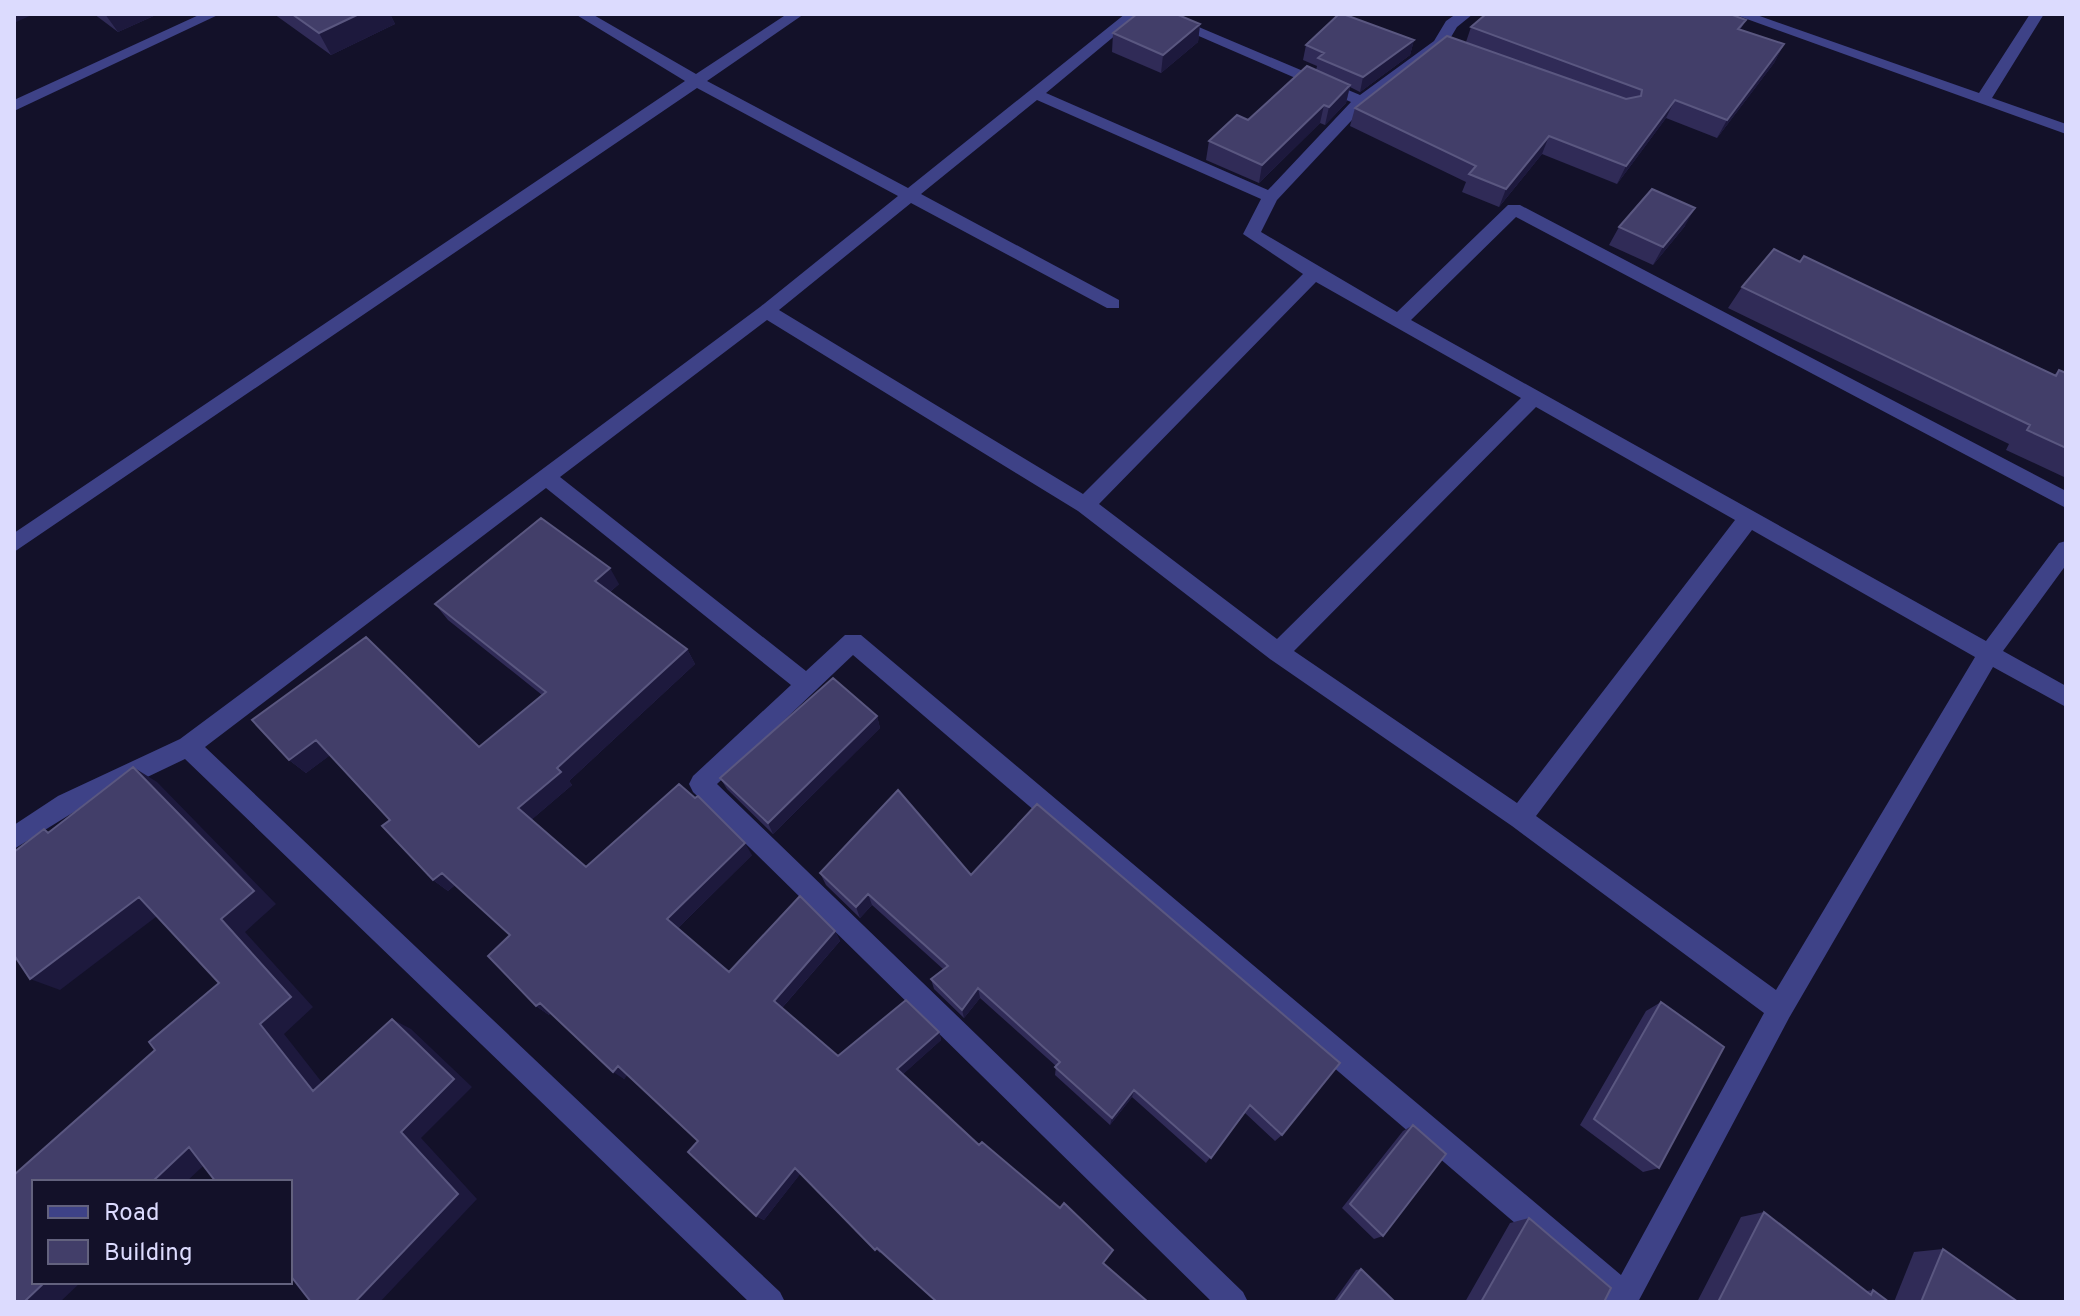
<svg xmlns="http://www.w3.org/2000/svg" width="2080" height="1316" viewBox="0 0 2080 1316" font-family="Overpass,sans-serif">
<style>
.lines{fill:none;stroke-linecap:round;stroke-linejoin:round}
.minor{fill:#3e4287;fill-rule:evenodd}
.wall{fill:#302b57}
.shaded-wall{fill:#1d193d}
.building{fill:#423e69;stroke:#5a5780;stroke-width:2}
</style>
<rect width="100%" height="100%" fill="#131129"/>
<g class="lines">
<!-- minor -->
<path class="minor" d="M201,14H220L14,111V100Z
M575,14H592L696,74L787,14H804L707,81L908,188L1125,14H1141L1046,93L1268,190L1351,102L1148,14H1168L1360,95L1434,41L1446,21L1456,14H1473L1457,27L1445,47L1367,104L1277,200L1261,232L1397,312L1508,205H1520L2066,491V508L1516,217L1411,320L1986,641L2059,543L2066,541V565L2003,651L2066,686V707L1993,667L1789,1018L1638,1302H1607L853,655L717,784L1243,1292L1248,1302H1212L693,792L689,784L693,776L791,685L546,488L205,747L780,1292L785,1302H749L185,759L74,812L14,849V825L58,796L180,739L760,307L898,196L697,88L14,552V533L685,81ZM1037,100L1261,199L1243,234L1303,274L1083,494L779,310L911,203L1107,308H1119V300L921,194ZM1316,282L1521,398L1277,639L1099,504ZM767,320L1078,511L1270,659L1512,826L1764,1013L1621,1275L861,635H845L806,671L560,477ZM1536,407L1735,520L1517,803L1294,651ZM1752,530L1975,657L1776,990L1536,816Z
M1733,14H1754L1979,93L2030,14H2044L1992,98L2066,124V134Z"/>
</g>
<!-- wall -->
<path class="wall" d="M94,14H158L118,32Z
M274,14H390L395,24L331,55Z
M1746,20L1740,30L1784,44L1774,63L1717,138L1666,118L1617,184L1542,154L1499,207L1462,192L1466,182L1350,126L1355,108L1466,42L1471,27Z
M1200,24L1198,42L1161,73L1112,52L1113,33Z
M1414,40L1410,55L1360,92L1350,87L1346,103L1325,125L1320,123L1259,183L1206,160L1209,141L1248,120L1316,70L1317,66L1303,60L1306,45Z
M1685,226L1653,265L1609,245L1619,227Z
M1742,287L2054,375L2059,370L2066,373V475L2064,477L2006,450L2009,444L1728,308Z
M619,584L610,592L687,649L695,664L569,781L572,785L531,820L586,867L752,855L678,928L729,972L835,931L840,941L782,1008L838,1056L939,1032L941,1040L903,1074L979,1145L1113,1250L881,1251L880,1253L800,1174L764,1220L756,1216L698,1141L627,1075L624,1079L550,1013L549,1015L536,1006L510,935L455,885L448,891L433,880L390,820L330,755L306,773L289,760L252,720L479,747L542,695L448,620L435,604Z
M877,716L880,728L773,834L727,789L720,778Z
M1037,804L1282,1135L1275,1141L1245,1113L1206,1163L1132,1097L1110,1125L1055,1075L1056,1066L980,998L964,1018L934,989L931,979L943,969L872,905L860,918L826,885L820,873L971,875Z
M1661,1002L1659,1168L1643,1172L1580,1125L1646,1011Z
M1413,1125L1383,1236L1374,1239L1342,1208L1403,1131Z
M1764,1212L1866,1291L1873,1290L1889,1302H1697L1741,1217Z
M1529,1218L1604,1302H1465L1510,1223Z
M1943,1249L2018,1302H1894L1914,1252Z
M1361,1269L1391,1302H1333L1356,1270Z"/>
<!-- shaded-wall -->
<path class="shaded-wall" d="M14,14H34L14,23Z
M105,14H158L118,32Z
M359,14H390L395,24L331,55L319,33Z
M1200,24L1198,42L1161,73L1163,55Z
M1414,40L1410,55L1360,92L1363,77Z
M1784,44L1774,63L1717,138L1727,120Z
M1350,85L1346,103L1325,125L1329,107Z
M1675,100L1666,118L1617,184L1626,166Z
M1324,105L1320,123L1259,183L1262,165Z
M1549,136L1542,154L1499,207L1506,189Z
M1695,208L1685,226L1653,265L1663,247Z
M610,568L619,584L604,597L595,581Z
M687,649L695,664L569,781L572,785L530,821L518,808L557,768Z
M877,716L880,728L773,834L768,823Z
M316,740L332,754L306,773L289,760Z
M133,767L157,782L276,904L245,932L313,1007L284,1034L335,1099L313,1091L260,1024Z
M745,843L752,855L677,929L667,919Z
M442,873L456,884L448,891L433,880Z
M868,894L872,905L860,918L856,907Z
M139,897L165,910L60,990L30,979Z
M835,931L840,941L780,1010L774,1001Z
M978,988L980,998L964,1018L962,1010Z
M540,1003L552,1011L549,1015L536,1006Z
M392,1019L411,1029L472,1087L421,1138L477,1199L380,1302H355L401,1132Z
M939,1032L941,1040L901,1076L897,1069Z
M618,1066L629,1073L624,1079L613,1072Z
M1134,1090L1132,1097L1110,1125L1112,1118Z
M189,1147L216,1154L186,1182H152Z
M795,1168L801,1173L764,1220L756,1216Z
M45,1282H81L60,1302H24Z"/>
<!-- building -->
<path class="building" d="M292,14H359L319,33Z
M1137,14H1176L1200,24L1163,55L1113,33Z
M1339,14H1343L1414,40L1363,77L1318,58L1324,53L1306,45Z
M1486,14H1730L1746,20L1738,29L1784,44L1727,120L1675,100L1626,166L1549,136L1506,189L1469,174L1476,166L1355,108L1447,36L1626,99L1641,96L1642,90L1471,27Z
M1307,66L1350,85L1329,107L1324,105L1262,165L1209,141L1237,115L1248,120Z
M1652,189L1695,208L1663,247L1619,227Z
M1774,249L1800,262L1804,256L2056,376L2059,370L2066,373V448L2027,430L2030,425L1742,287Z
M541,518L610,568L595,581L687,649L557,768L561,772L518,808L586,867L679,784L695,798L698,796L745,843L667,919L729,972L800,896L835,931L774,1001L838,1056L906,1000L939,1032L897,1069L979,1145L982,1142L1060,1208L1064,1203L1113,1250L1103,1263L1148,1302H937L877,1248L875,1250L795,1168L756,1216L688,1152L698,1141L618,1066L613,1072L540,1003L536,1006L488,956L510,935L442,873L433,880L382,826L390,820L316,740L289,760L252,720L366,637L479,747L546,692L435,604Z
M833,678L877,716L768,823L720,778Z
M133,767L254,891L221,919L291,997L260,1024L313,1091L392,1019L454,1079L401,1132L458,1194L355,1302H311L290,1275V1182H216L189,1147L152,1182H34V1282H45L24,1302H14V1175L155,1050L149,1042L219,983L139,897L30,979L14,955V852L44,829L48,833Z
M898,790L971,875L1037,804L1340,1063L1282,1135L1250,1105L1211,1158L1134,1090L1112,1118L1055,1067L1060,1062L978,988L962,1010L931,979L948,966L868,894L856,907L820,873Z
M1661,1002L1724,1047L1659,1168L1594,1119Z
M1413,1125L1446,1154L1383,1236L1350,1204Z
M1764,1212L1871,1295L1873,1290L1889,1302H1718Z
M1529,1218L1611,1288L1604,1302H1481Z
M1943,1249L2018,1302H1921Z
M1361,1269L1393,1300L1391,1302H1337Z"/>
<!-- border -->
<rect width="2080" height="1316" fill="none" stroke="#dcdbfe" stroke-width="32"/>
<!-- legend -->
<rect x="32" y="1180" width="260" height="104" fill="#131129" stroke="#63627e" stroke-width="2"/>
<rect x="48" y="1206" width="40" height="12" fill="#3e4287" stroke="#63627e" stroke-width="2"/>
<text x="104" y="1220" font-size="24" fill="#dcdbfe">Road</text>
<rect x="48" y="1240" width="40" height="24" fill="#423e69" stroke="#63627e" stroke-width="2"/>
<text x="104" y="1260" font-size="24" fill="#dcdbfe">Building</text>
</svg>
